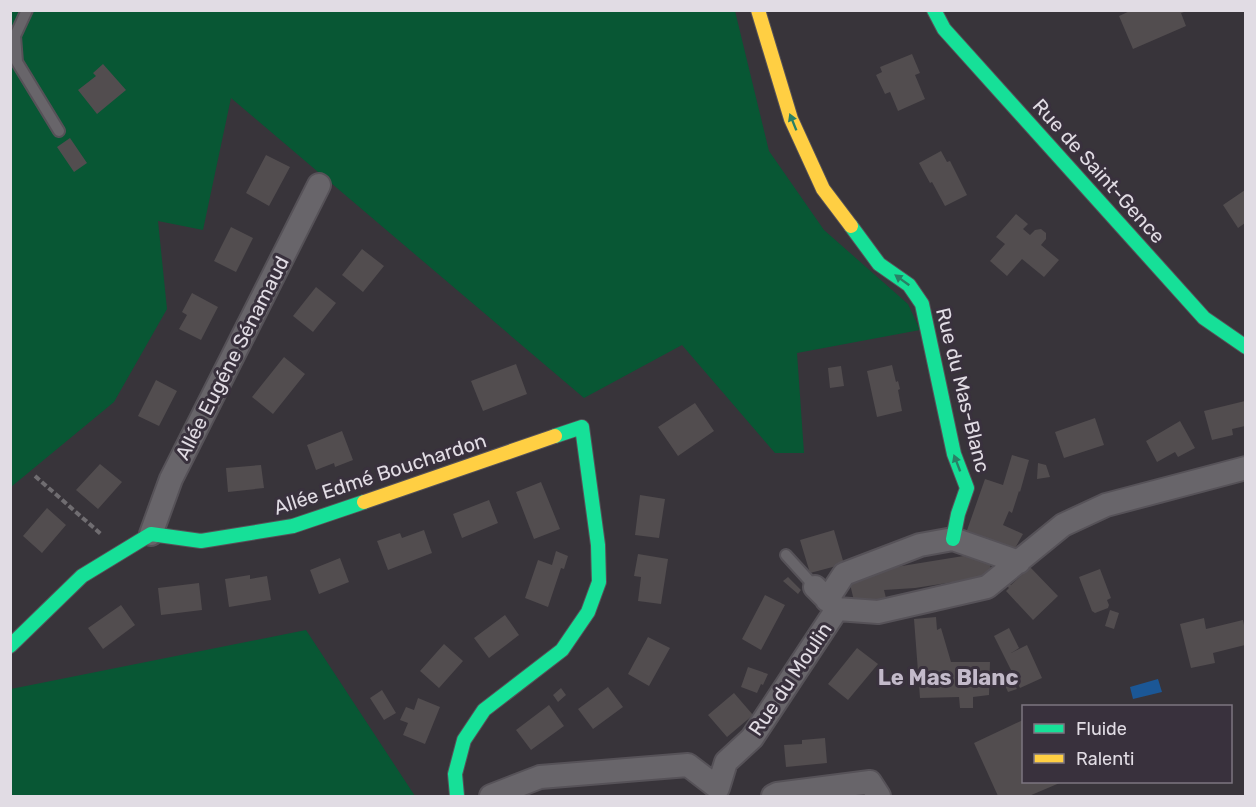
<svg xmlns="http://www.w3.org/2000/svg" width="1256" height="807" viewBox="0 0 1256 807" font-family="Rubik,sans-serif">
<style>
.green{fill:#085734}
.water{fill:#1b5796}
.building{fill:#524d4f}
.lines{fill:none;stroke-linecap:round;stroke-linejoin:round}
.lane-casing{stroke:#565258;stroke-width:14}
.street-casing{stroke:#565258;stroke-width:26}
.fast-casing{stroke:#565258;stroke-width:16}
.slow-casing{stroke:#565258;stroke-width:16}
.path{stroke:#706d71;stroke-width:4;stroke-dasharray:6 3;stroke-linecap:butt}
.lane{stroke:#68656a;stroke-width:10}
.street{stroke:#68656a;stroke-width:22}
.fast{stroke:#16e098;stroke-width:14}
.slow{stroke:#ffcf43;stroke-width:14}
.oneway{fill:#298066}
.labels{text-anchor:middle;dominant-baseline:central;stroke-width:6;stroke-linejoin:round;paint-order:stroke}
.street-label{font-size:20px;fill:#e1dce4;stroke:#39313d}
.quarter-label{font-size:22px;font-weight:bold;fill:#c3baca;stroke:#39313d}
</style>
<rect width="100%" height="100%" fill="#38343a"/>
<!-- green -->
<path class="green" d="M11,11H735L769,151L824,230L908,304L920,330L797,353L804,453H775L682,345L584,398L231,98L203,230L158,221L167,309L114,402L11,487Z
M306,630L415,796H11V689Z"/>
<!-- water -->
<path class="water" d="M1158,679L1162,692L1133,699L1130,687Z"/>
<!-- building -->
<path class="building" d="M1132,10H1183L1184,12L1181,13L1186,26L1133,49L1119,16Z
M912,54L920,73L915,75L925,99L898,111L890,92L885,94L876,75L882,72L880,67Z
M103,64L126,90L97,114L78,90L96,76L93,73Z
M70,138L87,163L74,172L57,147Z
M941,151L947,162L950,161L967,195L945,206L932,182L930,183L919,163Z
M266,155L290,167L269,206L246,193Z
M1245,190V223L1238,228L1223,205Z
M1016,214L1028,224L1023,229L1030,235L1035,230L1041,229L1046,233V239L1041,245L1059,260L1044,277L1022,259L1007,276L990,261L1005,244L996,237Z
M231,227L253,238L236,272L214,261Z
M362,249L384,266L363,292L342,275Z
M316,287L336,303L313,332L293,316Z
M192,293L218,307L201,340L179,329L187,315L182,312Z
M284,357L305,374L273,414L252,397Z
M516,364L527,394L483,411L471,381Z
M892,365L896,382L898,381L900,389L898,390L902,411L877,417L867,371Z
M841,366L844,386L830,388L828,368Z
M156,380L177,391L159,426L138,416Z
M1245,401V426L1232,429L1233,435L1212,440L1204,411Z
M695,403L714,431L678,456L658,427Z
M1095,418L1104,445L1064,458L1055,432Z
M1180,421L1195,448L1178,457L1175,452L1157,462L1146,441Z
M342,431L353,460L335,467L334,463L316,470L307,445Z
M1012,455L1029,460L1020,492L1019,491L1012,513L1009,511L1003,525L1023,534L1013,552L965,536L985,479L1003,485Z
M1038,463L1046,465L1050,477L1037,479Z
M100,464L122,482L98,509L76,490Z
M261,465L264,488L228,492L226,468Z
M541,482L560,529L534,539L516,492Z
M640,495L665,499L659,538L635,535Z
M489,500L498,523L462,538L453,514Z
M47,508L66,525L42,553L23,536Z
M424,530L432,553L388,570L377,541L400,533L402,538Z
M834,530L844,564L810,573L800,540Z
M556,551L568,556L564,569L561,568L548,607L525,598L538,560L552,565Z
M988,552L992,576L915,588L884,590L886,598L855,605L849,580L871,571Z
M638,554L668,559L661,604L638,601L641,577L634,576Z
M340,558L349,582L319,594L310,570Z
M1030,567L1058,596L1033,620L1006,591L1009,588L1007,586L1009,584L1011,585Z
M1100,569L1111,598L1107,600L1109,605L1108,608L1095,613L1092,611L1079,577Z
M250,575V579L267,576L271,600L229,607L225,579Z
M788,577L801,590L798,594L783,581Z
M199,583L202,610L161,615L158,588Z
M765,595L785,605L761,650L742,639Z
M121,605L135,625L103,649L88,628Z
M1110,610L1119,613L1114,629L1105,626Z
M505,615L519,635L489,658L474,638Z
M936,617L937,630L941,628L951,662H990L989,695L973,697V708H960L959,697L920,698L914,619Z
M1204,618L1206,629L1243,620L1245,630V645L1213,653L1215,663L1191,668L1180,624Z
M1009,628L1019,648L1011,653L1027,645L1042,678L1020,688L994,636Z
M648,637L670,648L649,686L628,674Z
M444,644L463,661L439,688L420,671Z
M857,648L878,664L848,700L828,684Z
M748,667L768,674L763,685L761,684L757,693L741,687Z
M1011,677L1017,689L1008,692L1003,681Z
M608,687L623,707L593,729L578,709Z
M561,688L566,695L558,702L553,695Z
M382,690L396,713L384,720L370,698Z
M734,693L753,715L727,737L708,715Z
M418,698L440,707L425,744L403,735L408,723L400,720L406,707L414,710Z
M549,705L564,726L531,750L516,730Z
M1023,720V782H1062L1029,796H998L974,743Z
M825,738L827,763L786,767L784,745L802,744V740Z"/>
<g class="lines">
<!-- lane casing -->
<g class="lane-casing">
<path id="lane" d="M27,10L15,36L17,62L59,131
M786,555L815,587"/>
</g>
<!-- street casing -->
<g class="street-casing">
<path id="street" d="M151,534L171,479L319,185
M815,587L837,609L878,612L987,587L1063,525L1106,505L1246,468
M827,600L844,574L920,545L953,539L1019,562
M491,796L540,777L688,765L718,788L726,762L752,738L837,609
M773,796L777,794L870,782L879,796"/>
</g>
<!-- fast casing -->
<g class="fast-casing">
<path id="fast" d="M934,10L944,29L1204,318L1246,347
M851,226L879,264L909,285L922,304L954,454L967,488L958,514L953,539
M10,646L82,576L151,534L201,541L293,526L364,502
M457,796L455,774L464,740L484,710L562,650L588,612L599,582L598,545L582,427L555,436"/>
</g>
<!-- slow casing -->
<g class="slow-casing">
<path id="slow" d="M758,10L791,119L823,189L851,226
M364,502L555,436"/>
</g>
<!-- path -->
<path class="path" d="M35,476L102,535"/>
<!-- lane -->
<use href="#lane" class="lane"/>
<!-- street -->
<use href="#street" class="street"/>
<!-- fast -->
<use href="#fast" class="fast"/>
<!-- slow -->
<use href="#slow" class="slow"/>
</g>
<!-- one-way arrows -->
<defs><path id="oneway-solid" d="M-6-.8H1V-3.2L6.5 0L1 3.2V.8H-6Z" transform="scale(1.5)"/></defs>
<g class="oneway">
<use href="#oneway-solid" transform="translate(793 122) rotate(-112)"/>
<use href="#oneway-solid" transform="translate(902 280) rotate(-144)"/>
<use href="#oneway-solid" transform="translate(957 463) rotate(-111)"/>
</g>
<g class="labels">
<!-- street labels -->
<g class="street-label">
<text transform="translate(1099 171) rotate(48)">Rue de Saint-Gence</text>
<text transform="translate(232 358) rotate(-63)">Allée Eugéne Sénamaud</text>
<text transform="translate(963 390) rotate(76)">Rue du Mas-Blanc</text>
<text transform="translate(380 474) rotate(-18)">Allée Edmé Bouchardon</text>
<text transform="translate(790 679) rotate(-56)">Rue du Moulin</text>
</g>
<!-- quarter labels -->
<g class="quarter-label">
<text x="948" y="677">Le Mas Blanc</text>
</g>
</g>
<!-- border -->
<rect width="1256" height="807" fill="none" stroke="#e1dce4" stroke-width="24"/>
<!-- legend -->
<rect x="1022" y="705" width="210" height="78" fill="#39313d" stroke="#7c7580" stroke-width="1.5"/>
<rect x="1034" y="724" width="30" height="9" fill="#16e098" stroke="#7c7580" stroke-width="1.5"/>
<text x="1076" y="735" font-size="18" fill="#e1dce4">Fluide</text>
<rect x="1034" y="754" width="30" height="9" fill="#ffcf43" stroke="#7c7580" stroke-width="1.5"/>
<text x="1076" y="765" font-size="18" fill="#e1dce4">Ralenti</text>
</svg>
